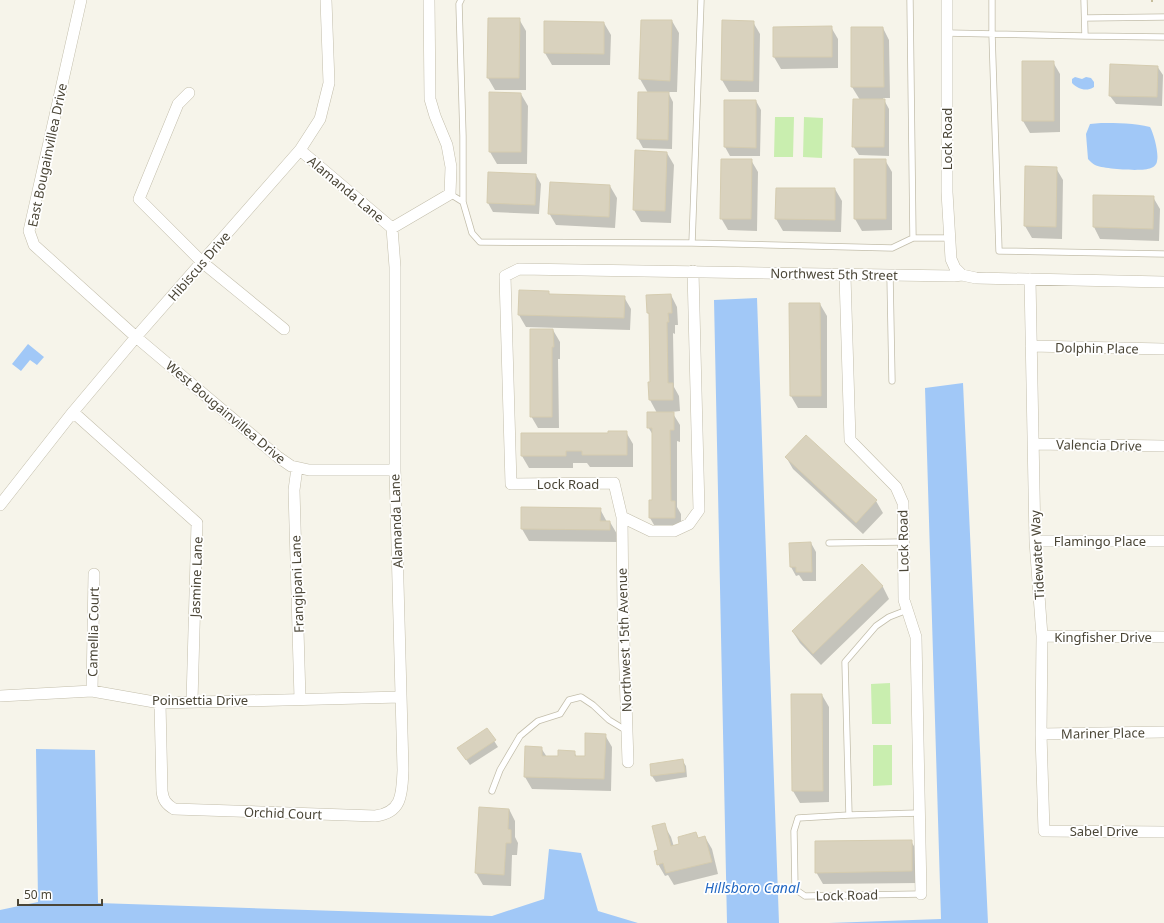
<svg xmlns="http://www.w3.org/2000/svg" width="1164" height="923" viewBox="0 0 1164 923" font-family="'Noto Sans',sans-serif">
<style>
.green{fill:#c9eeaf}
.water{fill:#a1c8f7}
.shadow{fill:#0003}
.building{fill:#d9d2be;stroke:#d5ccb0}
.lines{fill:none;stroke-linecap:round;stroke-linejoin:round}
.lane-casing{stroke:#c3beab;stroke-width:7}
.street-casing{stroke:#c3beab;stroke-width:12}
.path{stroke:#c6bd9b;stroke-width:2;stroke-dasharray:2 2;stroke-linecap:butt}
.lane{stroke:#fff;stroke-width:5.5}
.street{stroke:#fff;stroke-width:11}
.labels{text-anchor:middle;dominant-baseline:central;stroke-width:3.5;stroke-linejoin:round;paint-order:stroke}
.street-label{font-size:13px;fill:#4b4637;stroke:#fff}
.water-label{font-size:14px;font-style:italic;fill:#2469c3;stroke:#fff}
</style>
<rect width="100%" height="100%" fill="#f6f4ea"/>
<!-- green -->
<path class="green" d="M775,117H794L793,157H774Z
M804,117L823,118L822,158L803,157Z
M890,683L891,724H872L871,684Z
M873,745H892V785L873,786Z"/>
<!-- water -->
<path class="water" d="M1075,77L1082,79L1086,77L1091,78L1094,82V87C1086,92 1078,89 1072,83V79Z
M1101,123C1117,123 1135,123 1150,127C1154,134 1159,154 1157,161C1157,164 1154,167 1151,168C1143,172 1103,169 1095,165C1093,164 1090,161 1088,159L1086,134L1090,124Z
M757,298L779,923H727L714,300Z
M28,344L44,357L37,365L30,360L21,371L12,364Z
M963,383L988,923H829L941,919L925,388Z
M36,749L95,750L98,903L492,916L544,899L549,849L581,853L598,911L638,923H0V910L38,902Z"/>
<!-- shadow -->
<path class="shadow" d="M519,19L526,31V90H495L488,78Z
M642,21H672L679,33L677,92H668L673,102L672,149L643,148L638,139L639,93H648L640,79Z
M753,22L760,34L759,92H729L722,80Z
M604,23L611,35L610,65H552L545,53Z
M831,27L838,39V68L781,69L774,57V28Z
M883,28L889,40L890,98H883L889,109V156L859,155L853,146L860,100L852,87Z
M1053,62L1060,74V132L1030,133L1023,121Z
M1157,66L1163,75L1162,106L1116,104L1110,96Z
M490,93L521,94L528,106L527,164H497L490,152Z
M756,101L761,110L760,156H730L725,147Z
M667,153L674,165L671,223L641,222L634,210Z
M751,160L758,172L757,231L728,230L721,218Z
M885,160L892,172V230L862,231L855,219Z
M1026,167L1056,168L1063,180L1062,239L1032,238L1025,226Z
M489,173L536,175L541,184L539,214L493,212L488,203Z
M610,186L617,198L615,228L556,225L549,213Z
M835,189L842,201L841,232L783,231L776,219Z
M1094,196L1153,197L1160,209L1159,241L1100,239L1094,227Z
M520,291L548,292L550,295L624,297L631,309L630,330L526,327L519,315Z
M671,295L677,307L678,325H675V334L673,333L674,387L679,396L680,411L672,412L680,425V442L677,441V507L681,514V529L657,530L650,518L653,501V435L648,427L657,413L650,400V383L652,382L650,316L648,313Z
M820,304L827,316V408H798L791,396Z
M553,330L560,342V359H558L559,428H538L531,416Z
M626,432L633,444V467H590L587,463H573V468H529L522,456L609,434Z
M806,436L876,501L883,513L863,534L793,469L786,457Z
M522,508L600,509L607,522H610L617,534V542L529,541L522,529Z
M811,543L816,552V581H803L799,575L796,576L791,567Z
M862,565L883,587L889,599L821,665L800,643L793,632Z
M822,695L829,707V802L800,803L793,791Z
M487,730L498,747L470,765L462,754Z
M605,735L612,747L611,791L532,789L525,777L541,748L547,757H559L574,752L577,757H585Z
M682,760L686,766L687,777L656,782L652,776L651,765Z
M509,809L515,821V837L518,843L517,855H512L511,886L483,885L476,873Z
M664,825L671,837L674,847L681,845L696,833L699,839L705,837L712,849L718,874L674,885L668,875L665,876L658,864Z
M911,841L918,853V883L823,884L816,872Z"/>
<!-- building -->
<path class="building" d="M488,18H520L519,78H487Z
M641,20H672L670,81L639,79Z
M722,20L754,21L753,81L721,80Z
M544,21L604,22V54L544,53Z
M832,26V57H773V27Z
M851,27H883L884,87H851Z
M1022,61H1054V121H1022Z
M1110,64L1158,66L1157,97L1109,96Z
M489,92L521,93V152H489Z
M638,92H669L668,140L637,139Z
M853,99H885L884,147H852Z
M724,100H756V148L724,147Z
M635,150L667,152L665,211L633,210Z
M721,159H752L751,219H720Z
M854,159H886V219H854Z
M1025,166L1057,167L1056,227L1024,226Z
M488,172L536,174L535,205L487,203Z
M550,182L610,185L609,217L548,214Z
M776,188H835V220L775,219Z
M1093,195L1154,196L1153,229L1093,227Z
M519,290L549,291V294L625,296L624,318L518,315Z
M671,294L672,313H668L669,322H667L668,383H673V400H649L648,382H650L649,313H647L646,295Z
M789,303H820L821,396H790Z
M530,329H553L554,347H552V417H530Z
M647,412H674V430H670L671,501H675V518H649V500H652V428H647Z
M608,431H627V455H582V451H566V456H521V433H608Z
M806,435L877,500L856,523L785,457Z
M521,507L601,508L600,521H610V530L521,529Z
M811,542L812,572H796V567H790L789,543Z
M862,564L883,586L813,654L792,631Z
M791,694H822L823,791H792Z
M487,728L496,740L466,760L457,748Z
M585,733L606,734L604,779L524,777L525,746L542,747V756H558V750L575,751V756H585Z
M683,759L685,772L651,776L650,764Z
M479,807L509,809L508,829L511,830V843H506L504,875L475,873Z
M665,823L671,846L679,844L678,837L696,832L698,838L705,836L712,862L666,873L663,863L657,865L654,851L658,850L652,826Z
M912,840V871L815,873V841Z"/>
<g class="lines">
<!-- lane casing -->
<g class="lane-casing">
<path id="lane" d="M461,0L459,4L463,136V202
M701,0L692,243L892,248L913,238
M910,0L913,238H950
M992,0V34L999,251L1164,254
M1085,18L1164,17
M947,33L1085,36L1084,0
M1085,36L1164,37
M450,194L463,202L472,233L480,242L692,243
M890,276L892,381
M829,543L903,542
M907,610L889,617L876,626L845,662L849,815L919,813
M492,791L500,770L520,736L538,721L560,714L569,700L581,697L593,705L609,720L627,731
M849,815L798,818L794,831L795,889L805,896L921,894"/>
</g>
<!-- street casing -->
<g class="street-casing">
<path id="street" d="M81,0L29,231L34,245L136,337L278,457L291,466L309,470H395
M947,0V192L951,259L955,268L962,275
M189,93L178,104L139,199L202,262L284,329
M392,228L450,194L451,167L447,145L435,116L430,99L429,0
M693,271L699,510L689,524L674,531H651L622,517L614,483L511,484L505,276L519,269C664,270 809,275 954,276L962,275L976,278L1164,282
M845,276L850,440L896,487L903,503L904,600L916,637L921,894
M1030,279L1035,541L1042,636L1041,734L1044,831L1164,832
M1031,346L1164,349
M73,412L197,523L192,701
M1034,444L1164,446
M297,468L294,490L300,699
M0,505L73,412L136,337L300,150L320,119L329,83L326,0
M622,517L623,611L628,762
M1035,541H1164
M1042,636L1164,637
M92,691L94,574
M0,696L92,691L160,703L401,697
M160,703L162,791C163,800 166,804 174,809L375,816C403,813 402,792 403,770L395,470V267L392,228L300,150
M1041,734L1164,732"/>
</g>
<!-- path -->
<path class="path" d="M1152,0V2"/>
<!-- lane -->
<use href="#lane" class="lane"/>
<!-- street -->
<use href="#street" class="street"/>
</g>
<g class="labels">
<!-- street labels -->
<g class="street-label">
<text transform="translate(947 139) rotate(-90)">Lock Road</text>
<text transform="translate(47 155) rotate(-78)">East Bougainvillea Drive</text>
<text transform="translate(346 189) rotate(40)">Alamanda Lane</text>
<text transform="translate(199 266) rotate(-49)">Hibiscus Drive</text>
<text transform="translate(834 274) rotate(1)">Northwest 5th Street</text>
<text transform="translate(1097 348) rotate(1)">Dolphin Place</text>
<text transform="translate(226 412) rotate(40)">West Bougainvillea Drive</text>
<text transform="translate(1099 445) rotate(1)">Valencia Drive</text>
<text x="568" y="484">Lock Road</text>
<text transform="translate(396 521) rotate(-92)">Alamanda Lane</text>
<text transform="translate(903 541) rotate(-91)">Lock Road</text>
<text x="1100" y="541">Flamingo Place</text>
<text transform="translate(1037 555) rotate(-93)">Tidewater Way</text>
<text transform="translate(196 577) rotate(-88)">Jasmine Lane</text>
<text transform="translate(297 584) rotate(-92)">Frangipani Lane</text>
<text transform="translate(93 632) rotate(-89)">Camellia Court</text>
<text x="1103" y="637">Kingfisher Drive</text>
<text transform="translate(624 640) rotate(-92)">Northwest 15th Avenue</text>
<text x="200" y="700">Poinsettia Drive</text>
<text transform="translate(1103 733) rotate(-1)">Mariner Place</text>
<text transform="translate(283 813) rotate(2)">Orchid Court</text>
<text x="1104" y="831">Sabel Drive</text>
<text transform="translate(847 895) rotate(-1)">Lock Road</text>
</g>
<!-- water labels -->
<g class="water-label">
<text x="752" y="887">Hillsboro Canal</text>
</g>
</g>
<!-- scale -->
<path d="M18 899v6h84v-6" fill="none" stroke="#4b4637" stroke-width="2"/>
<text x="24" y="899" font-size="12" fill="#4b4637" stroke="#ffffff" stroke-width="3" paint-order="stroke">50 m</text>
</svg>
